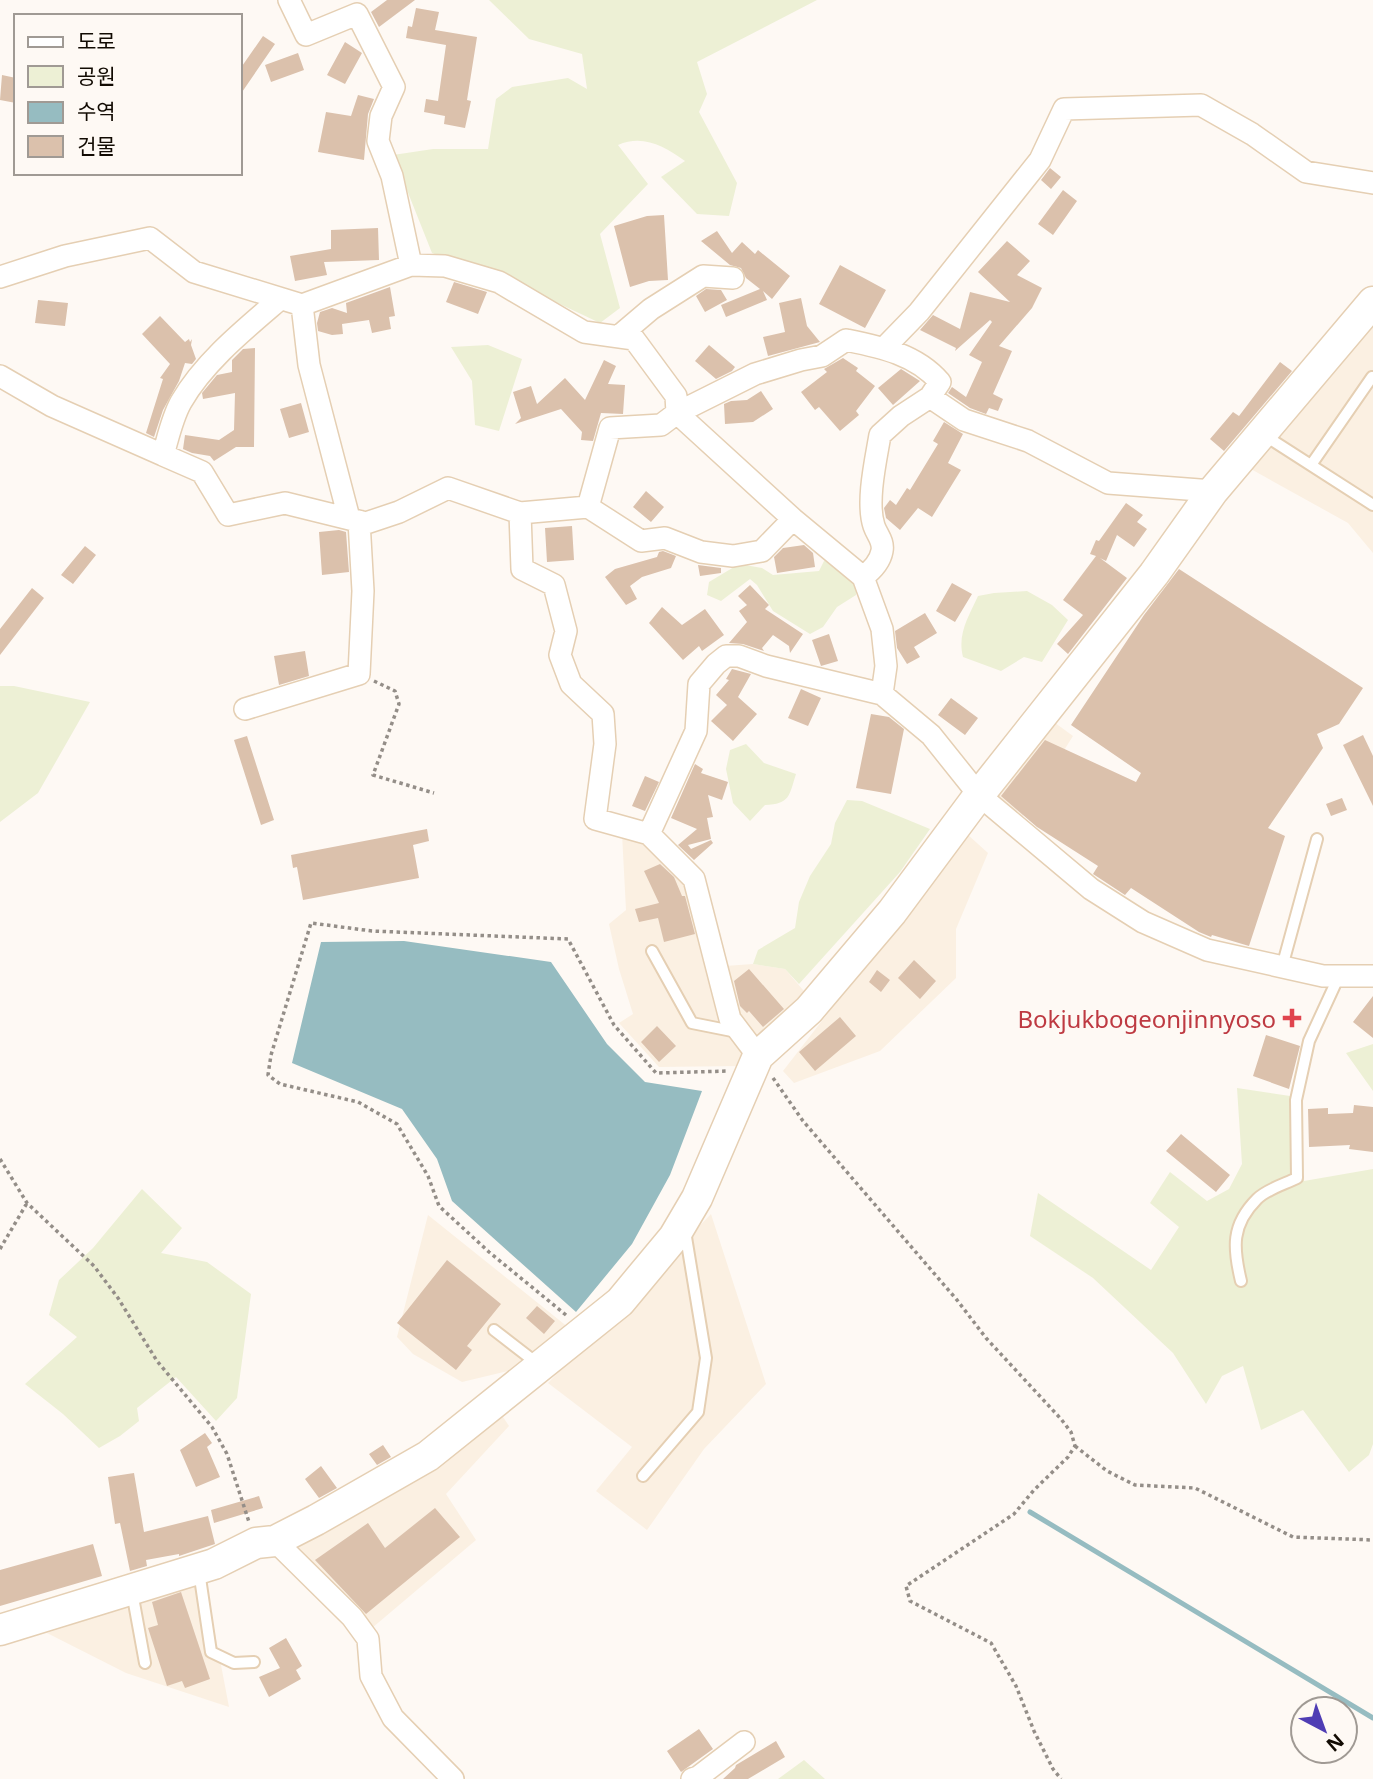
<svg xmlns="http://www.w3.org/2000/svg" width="1373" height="1779" viewBox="0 0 1373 1779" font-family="'Noto Sans','Noto Sans KR',sans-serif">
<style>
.built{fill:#fbf0e2}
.green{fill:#edf0d5}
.water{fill:#96bcc1}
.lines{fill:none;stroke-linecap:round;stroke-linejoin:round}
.stream{stroke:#96bcc1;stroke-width:5}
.building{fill:#dbc1ac}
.lane-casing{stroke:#e5cfb3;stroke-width:14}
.street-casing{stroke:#e5cfb3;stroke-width:24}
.secondary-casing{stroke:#e5cfb3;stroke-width:33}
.path{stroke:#948e88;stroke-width:3.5;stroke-dasharray:3.5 3.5;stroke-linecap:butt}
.lane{stroke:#fff;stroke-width:10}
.street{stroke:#fff;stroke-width:21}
.secondary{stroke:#fff;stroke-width:30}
.health-dot{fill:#e0444e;stroke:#fef9f4;stroke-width:2.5}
.labels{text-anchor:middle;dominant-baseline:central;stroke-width:6;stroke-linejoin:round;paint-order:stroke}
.health-label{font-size:24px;fill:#be3a42;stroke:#fef9f4;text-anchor:end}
</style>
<rect width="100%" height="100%" fill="#fef9f4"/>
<!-- built -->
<path class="built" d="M1373,320V553L1348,523L1249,468Z
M1047,717L1073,736L1022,817L1013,815L986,794Z
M622,834L649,841L688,881L734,1016L725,966L753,964L785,969L809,997L742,1066L659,1067L619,1023L633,1014L619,969L609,924L626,910Z
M967,834L988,853L956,929V978L880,1051L794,1083L783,1071Z
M711,1214L766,1384L704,1449L647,1530L596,1491L632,1447L548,1383Z
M428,1215L569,1328L521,1368L462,1382L413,1354L397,1337Z
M499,1411L509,1426L446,1494L476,1540L372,1628L294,1546Z
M205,1581L229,1707L126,1673L47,1633Z"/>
<!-- green -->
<path class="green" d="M489,0H817L697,62L707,94L699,112L737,183L729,216L697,214L661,177L685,161C664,146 643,134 618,145L648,184L600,234L620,308L600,323L545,297L432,253L393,155L433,149H488L496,99L512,87L568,78L587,89L582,54L529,39Z
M488,345L522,359L499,431L475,425L472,381L451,347Z
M824,561L833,562L857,579L856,595L837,607L823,627L810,634L773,611L757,585L750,579L721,601L707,595L709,582L739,564L762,568L773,575L819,571Z
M1027,591L1052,605L1068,620L1042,662L1024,657L1001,671L963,657C957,634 969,616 978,596L994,593Z
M0,686H14L90,702L38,793L0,822Z
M746,744L764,763L796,774C789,796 790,804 765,805L750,821L733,803L726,769L730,750Z
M847,800L862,801L930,829L900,872L799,984L785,969L753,964L758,950L795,928L799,902L810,876L831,844L835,823Z
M1373,1044V1091L1346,1053Z
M1237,1088L1290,1096L1304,1181L1373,1169V1444L1369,1455L1349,1472L1303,1410L1261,1430L1243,1366L1222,1376L1206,1404L1173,1353L1093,1278L1030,1236L1038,1193L1151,1270L1179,1227L1150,1203L1170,1172L1207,1201L1229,1189L1242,1164Z
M142,1189L182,1228L161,1253L207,1262L251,1294L237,1398L216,1421L176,1377L137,1408L139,1421L120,1436L99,1448L63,1414L25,1384L77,1337L49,1315L59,1280L93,1248Z
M804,1760L825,1779H778Z"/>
<!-- water -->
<path class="water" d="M404,941L551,962L607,1044L645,1082L702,1091L670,1175L632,1244L576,1312L452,1201L437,1159L402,1109L292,1063L321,942Z"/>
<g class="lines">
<!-- stream -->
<path class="stream" d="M1030,1512L1373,1718"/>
</g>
<!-- building -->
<path class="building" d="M387,0H415L379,27L371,12Z
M416,8L439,12L435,30L477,37L467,100L471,101L465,128L444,124L445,116L424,112L426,99L438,101L446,45L406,38L408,26L412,27Z
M263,36L275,44L240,95V69Z
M345,42L362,53L345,84L327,75Z
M298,53L304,70L271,82L265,65Z
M2,75L16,78V103L0,100Z
M358,95L374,99L368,114L364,160L318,152L326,112L351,116Z
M1050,168L1061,177L1051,189L1041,180Z
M1063,190L1077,201L1053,235L1038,224Z
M664,215L668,280L649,281L630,287L614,226L647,216Z
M378,228L379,260L324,262L327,275L295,281L290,256L331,249V230Z
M717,231L732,253L742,242L755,254L758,250L790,276L772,299L763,291L767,300L726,317L721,305L760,289L746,278L741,268L730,265L701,241Z
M1007,241L1030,261L1017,275L1042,288L1032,308L999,346L1012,351L993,394L1003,399L998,411L989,408L986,414L970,408L948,393L952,387L966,397L982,362L969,355L992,322L990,320L955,351L956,348L920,330L933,315L960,329L970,292L1010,302L978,272Z
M840,265L886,290L865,328L819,304Z
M454,282L487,292L478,314L446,302Z
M390,287L395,316L389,317L391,329L372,333L369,320L342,324L343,334L332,335L318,331L317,323L320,312L332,308L347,313L346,303Z
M706,289L721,290L727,300L705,312L696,296Z
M801,298L807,326L820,342L768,356L763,337L785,332L779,303Z
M38,300L68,303L65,326L35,323Z
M160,316L185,342L189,339L190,342L192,339L191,345L196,359L192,364L185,363L179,381L163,410L154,437L146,433L163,379L160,378L170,364L142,334Z
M709,345L735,367L732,371L716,379L695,361Z
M255,348L254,447H236L214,461L210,456L192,453L183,449L185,435L219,440L234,430L235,393L203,399L202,393L217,375L232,372V360L243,349Z
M843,358L858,368L856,371L875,386L856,411L859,415L840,431L819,407L815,410L801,392L827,372L824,369Z
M604,360L616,366L608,384L625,385L623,414L601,413L593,441L581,440L582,432L561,409L515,424L521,418L513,392L531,386L537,404L565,378L585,400Z
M1280,362L1292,371L1224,451L1210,439L1233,412L1239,416Z
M901,369L920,381L893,405L878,388Z
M761,391L773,409L753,422L725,424L724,404L731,401L747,400Z
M301,403L309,432L289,438L280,409Z
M944,422L963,434L948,463L961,470L932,517L918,508L900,530L886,518L884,508L890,500L896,505L907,488L910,490L938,444L933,441Z
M646,491L664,507L651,522L633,507Z
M1126,503L1143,515L1137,522L1147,529L1134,547L1117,535L1106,561L1100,558L1127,578L1068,654L1057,644L1083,615L1063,600L1096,556L1090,554L1096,540L1099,541Z
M572,526L574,560L547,562L545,528Z
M339,530L346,532L349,572L322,575L319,532Z
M804,545L813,553L815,567L777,573L774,557L783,548Z
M85,546L96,555L73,584L61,575Z
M663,551L676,556L671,568L642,577L630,586L637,599L626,605L605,577L615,569L657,557L659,552Z
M698,565L721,568V573L700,576Z
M1179,569L1363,688L1339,724L1317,734L1323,748L1268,828L1285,836L1249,946L1212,935L1211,937L1199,932L1131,888L1125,895L1093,874L1098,866L1037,827L1001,796L1045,740L1136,782L1141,773L1071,725L1144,615Z
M952,583L972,594L955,622L936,611Z
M750,585L769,605L765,609L803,634L790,653L789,646L773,635L762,648L764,651L743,644L729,643L747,622L739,611L747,605L738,596Z
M32,588L44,598L0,655V629Z
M662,607L682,625L705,609L724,635L702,651L699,646L683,660L649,623Z
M925,613L937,633L914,647L920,657L907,664L897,648L895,631Z
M829,634L838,661L821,666L812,640Z
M305,651L309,676L279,685L274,656Z
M732,669L751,674L738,697L757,714L733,741L711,721L727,705L716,695L729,680L726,679Z
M801,689L821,698L808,726L788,718Z
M951,698L978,718L965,735L938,715Z
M871,714L889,717L904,729L891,794L856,788Z
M1363,735L1373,756V806L1343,745Z
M247,736L274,820L261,825L234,740Z
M695,764L703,769L701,773L728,782L722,800L708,795L713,817L707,818L711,839L688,845L691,849L711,840L713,843L694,860L678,845L697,829L671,818Z
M645,776L659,782L645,811L632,806Z
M1342,798L1347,810L1331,816L1326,804Z
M427,829L429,841L413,845L419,878L303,900L297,867L293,868L291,855Z
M660,864L674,877L682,896H685L695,934L664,942L658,918L639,922L635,909L659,903L644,871Z
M914,960L936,981L920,999L898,978Z
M749,969L784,1009L763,1027L749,1011L747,1013L740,1006L734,981Z
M877,970L890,980L881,992L869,982Z
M1373,996V1038L1353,1022Z
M840,1017L856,1036L815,1071L799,1052Z
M657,1026L676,1046L659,1062L641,1042Z
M1266,1035L1300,1046L1289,1089L1253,1076Z
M1354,1105L1373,1107V1152L1349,1149L1350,1145L1309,1147L1308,1109L1328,1108V1114L1353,1113Z
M1181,1134L1230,1175L1216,1192L1166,1151Z
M447,1260L501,1304L467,1346L472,1350L456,1370L397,1323Z
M537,1306L555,1321L544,1334L526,1318Z
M205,1433L212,1443L207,1447L220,1477L196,1487L180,1450Z
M383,1445L391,1457L377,1465L369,1454Z
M321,1466L337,1488L319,1498L305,1479Z
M134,1473L144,1532L208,1516L215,1544L179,1556V1554L146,1560L147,1566L130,1571L120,1523L115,1524L108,1477Z
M259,1496L263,1508L214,1523L211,1510Z
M435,1508L460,1537L366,1614L315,1560L368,1523L385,1548Z
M93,1544L102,1576L0,1606V1570Z
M181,1592L210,1679L185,1688L182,1681L167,1686L148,1628L158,1625L152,1602Z
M286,1638L302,1666L296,1670L301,1679L269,1697L259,1677L280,1668L269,1648Z
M699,1729L713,1749L681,1772L667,1751Z
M776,1741L785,1757L748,1779H723L735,1768L736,1765Z"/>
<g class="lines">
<!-- lane casing -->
<g class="lane-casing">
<path id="lane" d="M1264,435L1373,505
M1311,465L1372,377
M652,951L692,1023L737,1032
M1282,967L1317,839
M1241,1281C1233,1248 1231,1225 1257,1199C1267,1189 1285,1184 1297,1178L1296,1100L1309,1041L1339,976
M494,1330L538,1364
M643,1476L698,1412L706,1358L685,1231
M199,1571L211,1652L234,1663L254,1662
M132,1592L145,1663"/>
</g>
<!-- street casing -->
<g class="street-casing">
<path id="street" d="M289,0L306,35L357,14L394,87L381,116L378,141L392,176L411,265
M0,277L65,256L150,238L194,272L302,305L411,265L445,266L499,282L584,332L634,339L676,396L677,413L793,519L863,577L882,629L886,666L882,694L931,735L979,795L1091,889L1143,922L1207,950L1323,976H1373
M302,305L309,365L349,518
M618,337L651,309L703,276L733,278
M884,348L919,312L1040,160L1064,109L1201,105L1252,134L1306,172L1373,183
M0,376L52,406L163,455C168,438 172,418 181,402C204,362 245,329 280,299
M930,397L964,420L1028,441L1108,483L1213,491
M163,455L202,472L228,515L285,503L366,523L399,512L448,488L520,513L522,569L554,585L566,631L560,655L571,684L603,714L605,744L595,819L649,834L694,879L730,1019L758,1056
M588,507L610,428L661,425L677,413L755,374L801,360L822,356L846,340C880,347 916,354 940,382L930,397L901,416L880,435C876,459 866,502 874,526C877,535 884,541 882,551C880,562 871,571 863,577
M520,513L588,507L641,541L665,538L701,552L733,556L762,551L793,519
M245,709L359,674L363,591L359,521
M649,834L696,731L699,684L716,664L726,656H739L766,666L882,694
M275,1541L352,1617L368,1639L371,1676L393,1718L453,1779
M692,1779L698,1777L744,1742"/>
</g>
<!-- secondary casing -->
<g class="secondary-casing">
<path id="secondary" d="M0,1630L214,1564L256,1543L275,1541L316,1520L428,1456L620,1302L674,1237L697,1198L758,1056L809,1010L892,912L979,795L1154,574L1213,491L1373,302"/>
</g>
<!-- path -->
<path class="path" d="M374,681L395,691L399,704L373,775L434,793
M773,1078L803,1121L957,1300L986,1338L1061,1419L1071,1432L1075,1446L1068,1457L1034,1490L1014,1514L906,1586L910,1601L991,1643L1016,1686L1034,1731L1053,1769L1061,1779
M0,1159L27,1203L94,1266L118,1298L157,1361L212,1427L227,1454L249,1522
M0,1249L27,1203
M566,1315L489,1252L439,1206L428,1176L397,1124L358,1102L280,1084L268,1075L271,1055L311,923L372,931L568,939L614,1025L656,1073L729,1071
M1075,1446L1107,1471L1135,1485L1195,1488L1293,1537L1373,1540"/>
<!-- lane -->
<use href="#lane" class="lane"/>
<!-- street -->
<use href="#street" class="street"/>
<!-- secondary -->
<use href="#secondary" class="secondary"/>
</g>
<!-- markers -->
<path class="health-dot" d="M1288.5 1007.5h7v7h7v7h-7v7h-7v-7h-7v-7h7z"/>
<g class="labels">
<!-- health labels -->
<g class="health-label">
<text x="1276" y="1018">Bokjukbogeonjinnyoso</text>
</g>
</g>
<!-- legend -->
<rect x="14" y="14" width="228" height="161" fill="#fef9f4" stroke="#a09a94" stroke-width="2"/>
<rect x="28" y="37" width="35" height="10" fill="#ffffff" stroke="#a09a94" stroke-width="2"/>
<text x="77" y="49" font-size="21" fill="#120b03">도로</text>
<rect x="28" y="66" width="35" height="21" fill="#edf0d5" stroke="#a09a94" stroke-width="2"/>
<text x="77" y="84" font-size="21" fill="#120b03">공원</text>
<rect x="28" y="102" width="35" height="21" fill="#96bcc1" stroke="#a09a94" stroke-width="2"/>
<text x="77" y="119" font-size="21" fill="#120b03">수역</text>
<rect x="28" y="136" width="35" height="21" fill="#dbc1ac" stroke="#a09a94" stroke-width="2"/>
<text x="77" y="154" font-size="21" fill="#120b03">건물</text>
<!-- north arrow -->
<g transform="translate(1324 1730) rotate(139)"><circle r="33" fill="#fef9f4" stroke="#a09a94" stroke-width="2"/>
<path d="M0-5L12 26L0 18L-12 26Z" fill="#4f3db4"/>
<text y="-10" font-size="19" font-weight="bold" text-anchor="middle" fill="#120b03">N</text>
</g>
</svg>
